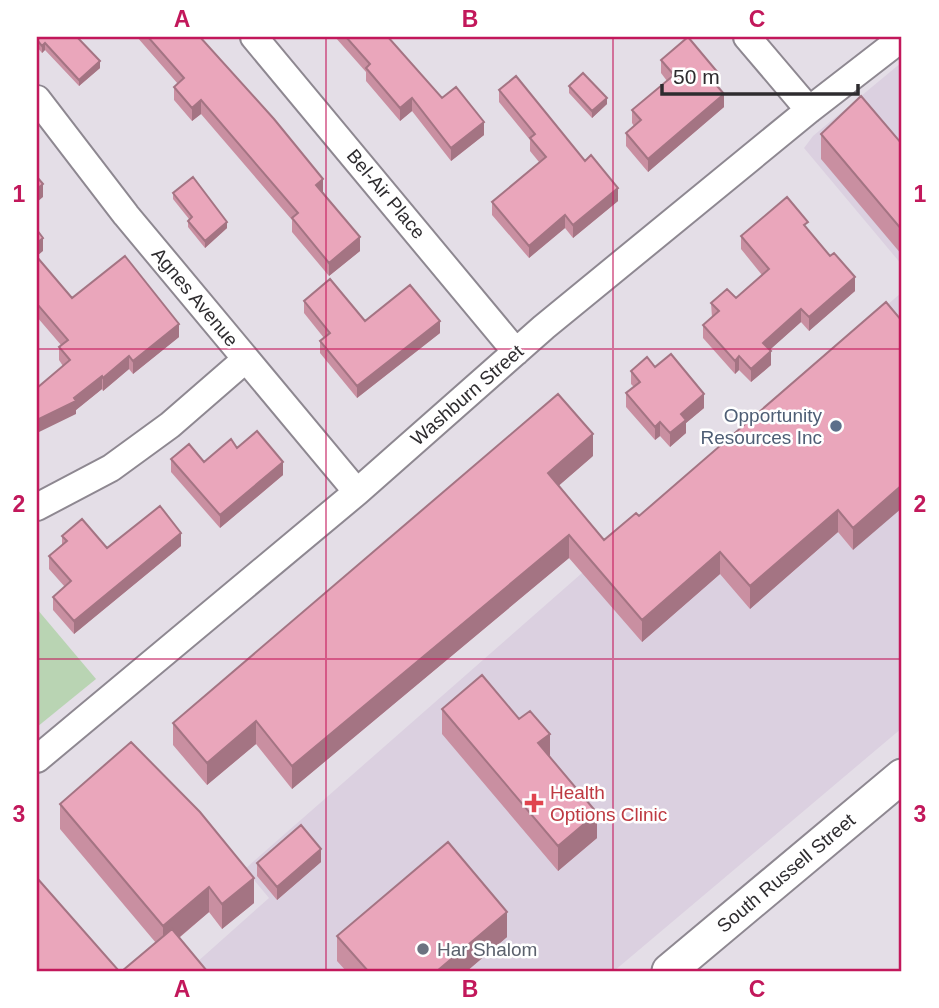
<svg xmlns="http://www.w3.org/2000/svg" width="939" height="1008" viewBox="0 0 939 1008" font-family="Helvetica,sans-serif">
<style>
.built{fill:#dbd0e0}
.green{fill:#b9d4b3}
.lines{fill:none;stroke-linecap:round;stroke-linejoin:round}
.minor-casing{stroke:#8e8891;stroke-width:30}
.major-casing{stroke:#8e8891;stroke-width:37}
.minor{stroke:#fff;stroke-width:26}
.major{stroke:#fff;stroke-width:33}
.wall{fill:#c98fa1}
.shaded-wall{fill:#a47483}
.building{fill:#eaa6bb;stroke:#a47483;stroke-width:2}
.grid{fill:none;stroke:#c2185b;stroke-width:2;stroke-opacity:0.55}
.service-dot{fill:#5c6f8a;stroke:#fff;stroke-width:2.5}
.health-dot{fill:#e0444e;stroke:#fff;stroke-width:2.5}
.worship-dot{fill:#6b7280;stroke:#fff;stroke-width:2.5}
.labels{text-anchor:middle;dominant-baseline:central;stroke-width:5;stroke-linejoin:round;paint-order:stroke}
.street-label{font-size:19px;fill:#2e2c2f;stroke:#fff}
.service-label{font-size:19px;fill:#4e5e75;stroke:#fff;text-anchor:end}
.health-label{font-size:19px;fill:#be3a42;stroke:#fff;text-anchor:start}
.worship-label{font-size:19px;fill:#5b616d;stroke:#fff;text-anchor:start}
.neatline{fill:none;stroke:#c2185b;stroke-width:2.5}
.grid-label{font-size:23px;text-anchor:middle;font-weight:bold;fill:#c2185b}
</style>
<rect width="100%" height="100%" fill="#e4dee7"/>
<!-- built -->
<path class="built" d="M902,62V265L804,148L813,136Z
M902,292V728L614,971H195L196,963L269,898L245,869Z"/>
<!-- green -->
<path class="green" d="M37,609L96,679L37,727Z"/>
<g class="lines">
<!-- minor casing -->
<g class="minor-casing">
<path id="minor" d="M254,37L516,352
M747,37L809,110
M37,99L126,215L357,492
M37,507L111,468L170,425L246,359
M37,759L357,492L544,327L809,110L902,38"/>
</g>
<!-- major casing -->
<g class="major-casing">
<path id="major" d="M669,971L902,776"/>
</g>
<!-- minor -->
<use href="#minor" class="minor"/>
<!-- major -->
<use href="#major" class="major"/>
</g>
<!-- wall -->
<path class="wall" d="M37,37L100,68L79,86L45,50L42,53L37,47Z
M137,37H200L323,192L360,251L329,276L292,232V220L201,114L192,121L174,100V87L178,84Z
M335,37H388L442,98L484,135L451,161L412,111L400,121L366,81V72Z
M661,60L719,87L724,107L648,172L626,146V133L634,126L632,123V110L667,81L661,73Z
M569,86L607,104L592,118L569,93Z
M499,90L618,201L573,238L565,228L529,258L492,215V202L539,162L530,151V140L499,102Z
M821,134L902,144V255L821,159Z
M173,193L227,228L205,248L188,227V221L189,219L173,199Z
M808,230L855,291L809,331L801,322L769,350L771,365L751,382L739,370L735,374L703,338V325L712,317L711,303L736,298L762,275L741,249V236Z
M37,257L72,298L179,337L133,374L129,369L103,391L102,389L76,410V414L63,366L59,360V347L61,345L37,317Z
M304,301L365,321L440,333L357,398L320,353V341L324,338L304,313Z
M886,302L853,550L838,532L750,609L720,574L642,642L569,558L292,789L256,744L207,785L173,745V723L593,456L558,486L604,540L639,516Z
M655,367L704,408L686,423V433L670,447L660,436L655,440L626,407V393L634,387L631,384V371Z
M237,448L283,475L220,528L171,472V459L204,462Z
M62,536L107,548L181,546L74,634L53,610V597L65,587L49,569V556L62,545Z
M442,709L550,757L597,838L558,871L442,734Z
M60,804L254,903L222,929L209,912L179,938L156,943L60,829Z
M321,862L277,900L257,876V863Z
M337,936L507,937L467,971H346L337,961Z"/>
<!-- shaded-wall -->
<path class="shaded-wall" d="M45,43V50L42,53V46Z
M100,61V68L79,86V80Z
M719,74V87L712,93V80Z
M724,94V107L648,172V159Z
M412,98V111L400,121V108Z
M607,98V104L592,118V111Z
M201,100V114L192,121V108Z
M484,122V135L451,161V148Z
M323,179V193L316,185Z
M43,184V197L37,202V189Z
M618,188V201L573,238V225Z
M565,215V228L529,258V246Z
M227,222V228L205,248V241Z
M360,237V251L329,276V263Z
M43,238V251L37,256V243Z
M855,277V291L809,331V317Z
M801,309V322L763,356V343Z
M440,321V333L357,398V386Z
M179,324V337L133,374V361Z
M771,351V365L751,382V369Z
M129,356V369L103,391V378Z
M739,356V370L735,374V361Z
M102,376V389L76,410V414L37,433V420L74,398Z
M704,394V408L686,423V433L670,447V433L681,414Z
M660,422V436L655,440V427Z
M593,434V456L548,495V473Z
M283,462V475L220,528V515Z
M902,485V508L853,550V528Z
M838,510V532L750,609V586Z
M181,533V546L74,634V621Z
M569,535V558L292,789V766Z
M720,552V574L642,642V620Z
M256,721V744L207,785V763Z
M550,734V759L538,743Z
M597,813V838L558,871V846Z
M321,849V862L277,900V887Z
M254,878V903L222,929V904Z
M209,887V912L163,951V926Z
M507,912V937L467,971H437Z"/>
<!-- building -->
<path class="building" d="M37,37H77L100,61L79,80L45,43L42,46L37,40Z
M148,37H200L274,119L323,179L316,185L360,237L329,263L292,218L298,213L201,100L192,108L174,87L184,78Z
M346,37H388L442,98L456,87L484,122L451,148L412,98L400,108L366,68L370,64Z
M688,37L719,74L712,80L724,94L648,159L626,133L641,120L632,110L674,75L661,60Z
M583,73L607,98L592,111L569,86Z
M516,76L585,161L591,155L618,188L573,225L565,215L529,246L492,202L546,157L530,138L535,134L499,90Z
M861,96L902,144V230L821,134Z
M37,177L43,184L37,189Z
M193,177L227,222L205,241L188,221L192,217L173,193Z
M787,197L808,222L804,225L830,256L834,253L855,277L809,317L801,309L763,343L771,351L751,369L739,356L735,361L703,325L719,311L711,303L727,289L736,298L769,269L741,236Z
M37,230L43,238L37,243Z
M125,256L179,324L133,361L129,356L103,378L102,376L74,398L76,401L37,420V388L70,360L59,347L68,340L37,304V257L72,298Z
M330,279L365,321L410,285L440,321L357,386L320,341L330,333L304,301Z
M886,302L902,321V485L853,528L838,510L750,586L720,552L642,620L569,535L292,766L256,721L207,763L173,723L558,394L593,434L548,473L604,540L636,513L639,516Z
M671,354L704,394L681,414L686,420L670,433L660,422L655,427L626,393L640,382L631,371L647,357L655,367Z
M257,431L283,462L220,515L171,459L189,444L204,462L231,439L237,448Z
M160,506L181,533L74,621L53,597L71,581L49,556L67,541L62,536L82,519L107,548Z
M482,675L519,719L530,711L550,734L538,743L597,813L558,846L442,709Z
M131,742L200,812L254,878L222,904L209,887L163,926L60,804Z
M301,825L321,849L277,887L257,863Z
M448,842L507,912L437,971H368L337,936Z
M37,878L119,971H37Z
M172,929L207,971H122Z"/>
<!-- grid -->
<path class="grid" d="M326,37V971M613,37V971M37,349H902M37,659H902"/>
<!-- markers -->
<circle class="service-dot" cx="836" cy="426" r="7"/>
<path class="health-dot" d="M530.5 792.5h7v7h7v7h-7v7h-7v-7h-7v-7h7z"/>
<circle class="worship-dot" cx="423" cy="949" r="7"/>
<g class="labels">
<!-- street labels -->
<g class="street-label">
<text transform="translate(386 194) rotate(50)">Bel-Air Place</text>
<text transform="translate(195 297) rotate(50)">Agnes Avenue</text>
<text transform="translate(467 395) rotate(-41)">Washburn Street</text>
<text transform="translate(786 873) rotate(-40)">South Russell Street</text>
</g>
<!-- service labels -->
<g class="service-label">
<text x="822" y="415">Opportunity<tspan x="822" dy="22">Resources Inc</tspan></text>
</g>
<!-- health labels -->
<g class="health-label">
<text x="550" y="792">Health<tspan x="550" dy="22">Options Clinic</tspan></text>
</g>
<!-- worship labels -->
<g class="worship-label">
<text x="437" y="949">Har Shalom</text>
</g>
</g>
<!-- border -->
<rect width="939" height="1008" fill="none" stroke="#ffffff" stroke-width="77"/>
<!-- scale -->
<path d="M662 84v10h196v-10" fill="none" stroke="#2e2c2f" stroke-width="3.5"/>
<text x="673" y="84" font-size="21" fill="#2e2c2f" stroke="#ffffff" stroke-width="5" paint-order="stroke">50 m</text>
<rect x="38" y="38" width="862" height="932" class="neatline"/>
<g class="grid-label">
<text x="182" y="27">A</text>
<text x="470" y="27">B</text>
<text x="757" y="27">C</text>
<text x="19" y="202">1</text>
<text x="920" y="202">1</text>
<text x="19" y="512">2</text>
<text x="920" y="512">2</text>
<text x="19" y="822">3</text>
<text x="920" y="822">3</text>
<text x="182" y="997">A</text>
<text x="470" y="997">B</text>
<text x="757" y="997">C</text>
</g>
</svg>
